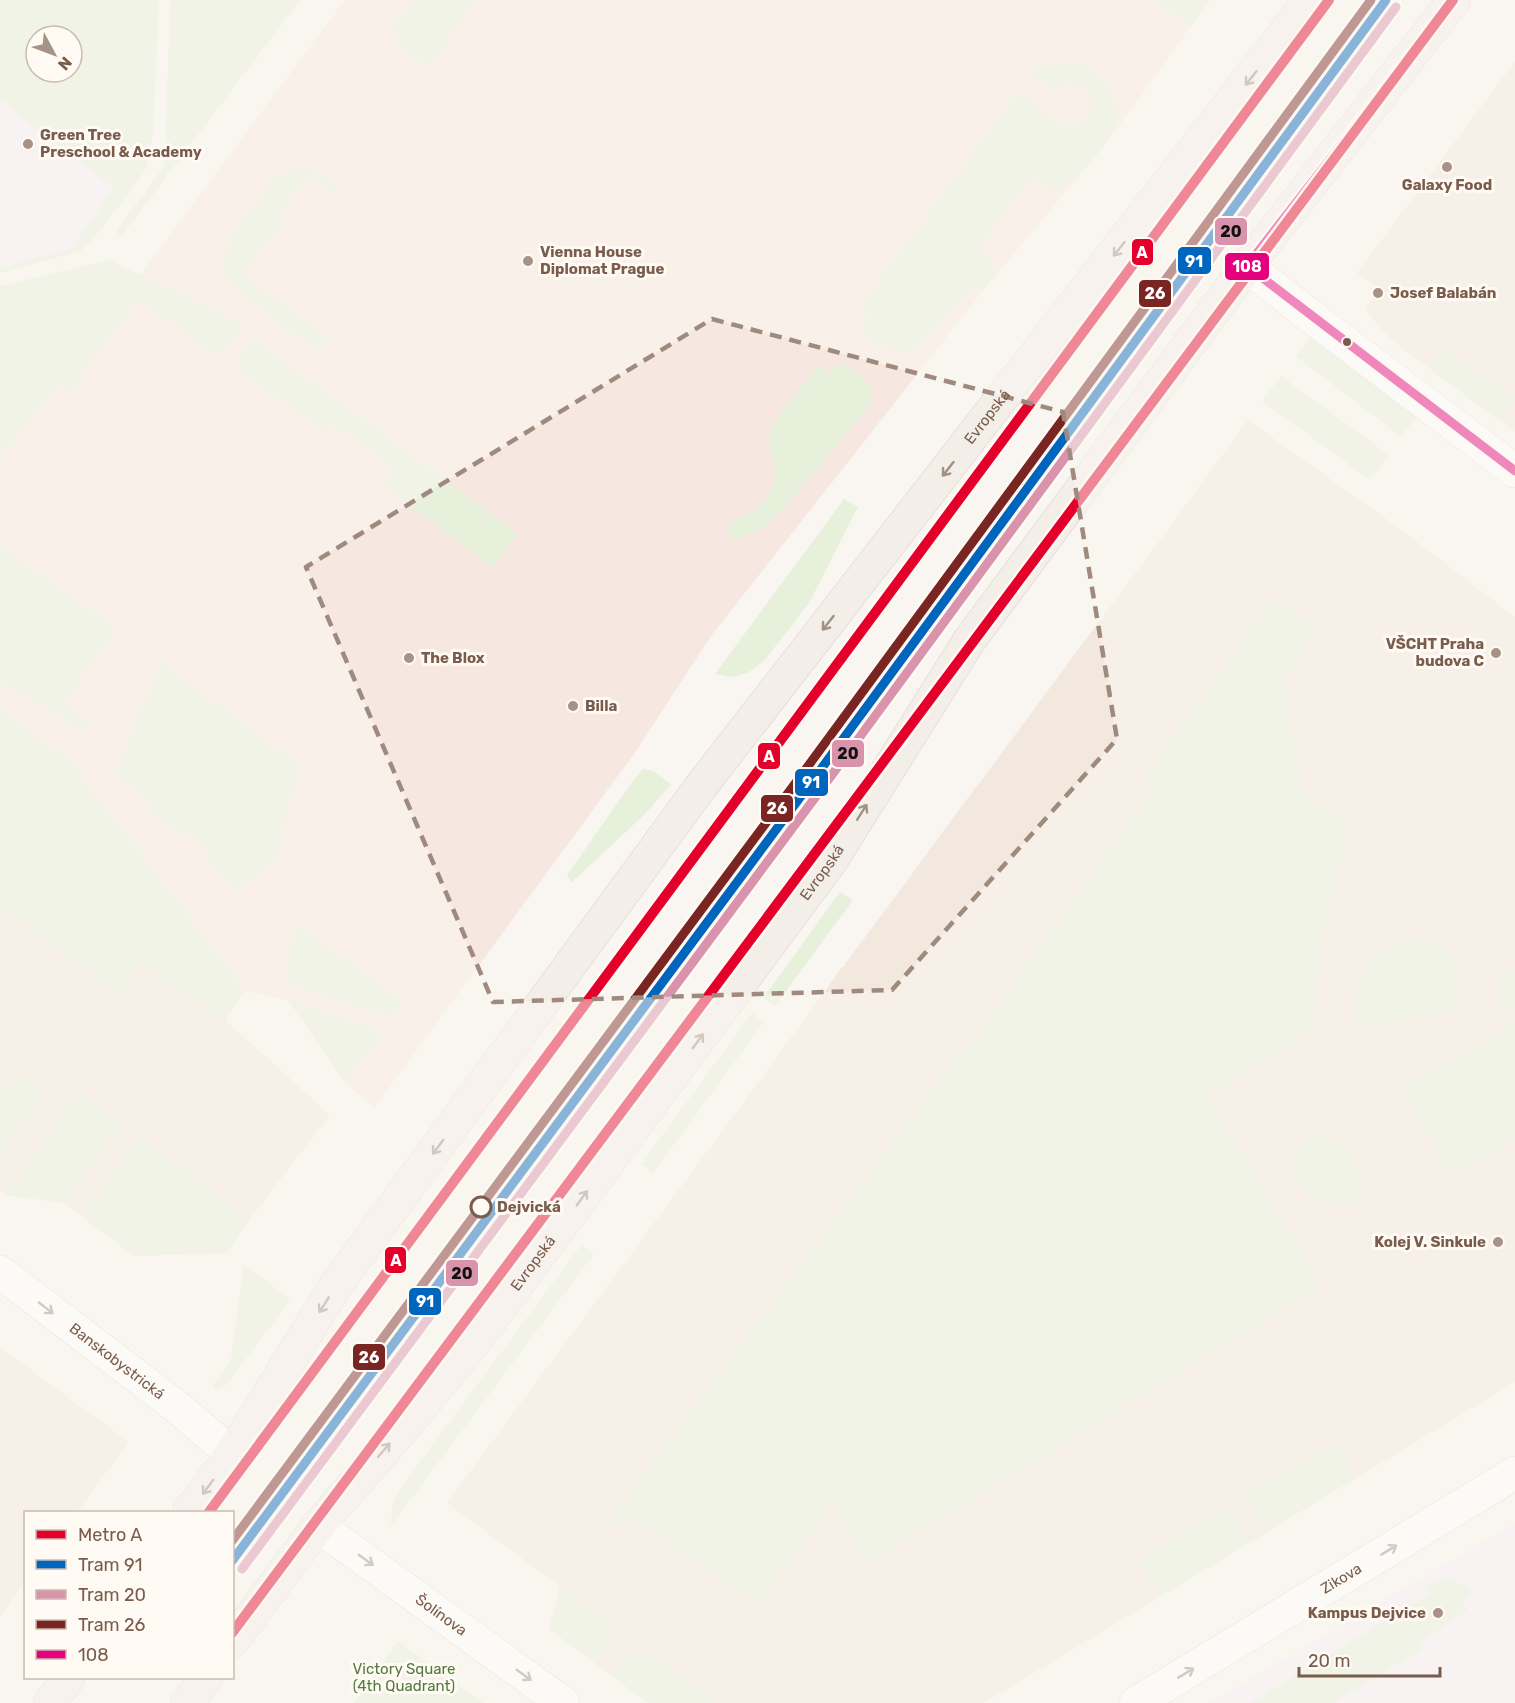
<svg xmlns="http://www.w3.org/2000/svg" width="1515" height="1703" viewBox="0 0 1515 1703" font-family="Rubik,sans-serif">
<style>
.residential{fill:#f2e8de}
.commercial{fill:#f6e8e1}
.education{fill:#f6eef6}
.green{fill:#e7f0db;fill-rule:evenodd}
.lines{fill:none;stroke-linecap:round;stroke-linejoin:round}
.minor-casing{stroke:#d7d1cb;stroke-width:34}
.major-casing{stroke:#dad1cc;stroke-width:34}
.minor{stroke:#fefefd;stroke-width:33}
.major{stroke:#f3eee8;stroke-width:33}
.bus-1-casing{stroke:#fffaf3;stroke-width:14}
.bus-1{stroke:#e5007d;stroke-width:9}
.tram-1-casing{stroke:#fffaf3;stroke-width:14}
.tram-2-casing{stroke:#fffaf3;stroke-width:14}
.tram-3-casing{stroke:#fffaf3;stroke-width:14}
.tram-1{stroke:#0065bd;stroke-width:9}
.tram-2{stroke:#d993ad;stroke-width:9}
.tram-3{stroke:#792522;stroke-width:9}
.metro-1-casing{stroke:#fffaf3;stroke-width:15}
.metro-1{stroke:#e4002b;stroke-width:10}
.oneway{stroke:#a48f83}
.oneway2{stroke:#a8958b}
.marked{fill:none;stroke:#9f8a7d;stroke-width:4.5;stroke-dasharray:12 8;stroke-linejoin:round}
.poi-dot{fill:#a69286;stroke:#fffaf3;stroke-width:2}
.bus-dot{fill:#7a5c4d;stroke:#fffaf3;stroke-width:2}
.stop-dot{fill:#fffaf3;stroke:#7a5c4d;stroke-width:3}
.labels{text-anchor:middle;dominant-baseline:central;stroke-width:6;stroke-linejoin:round;paint-order:stroke}
.poi-label{font-size:15px;font-weight:bold;fill:#7a5c4d;stroke:#fffaf3;text-anchor:start}
.street-label{font-size:15px;fill:#7a5c4d;stroke:#fffaf3}
.stop-label{font-size:15px;font-weight:bold;fill:#7a5c4d;stroke:#fffaf3;text-anchor:start}
.park-label{font-size:15px;fill:#537a41;stroke:#fffaf3}
.line-badge{stroke:#fffaf3;stroke-width:2}
.badge-label{font-size:16px;text-anchor:middle;font-weight:bold;fill:#fff}
.pale-badge-label{font-size:16px;text-anchor:middle;font-weight:bold;fill:#111}
</style>
<rect width="100%" height="100%" fill="#f9f5f0"/>
<!-- residential -->
<path class="residential" d="M1515,61V432L1389,338L1365,309L1380,289L1357,273Z
M1248,420L1396,526L1515,617V1382L984,1703H648L549,1629L560,1587L447,1503L551,1362L553,1363L552,1361L647,1233L649,1232L648,1231L743,1103L745,1102V1101L843,966H846L845,964L910,877L912,876L911,875L976,787L979,786L978,785L1106,612H1109L1107,611L1173,523L1175,522L1174,521Z
M0,866L140,965L225,1020L330,1115L250,1219L227,1253L134,1256L65,1203L6,1195L0,1191Z
M0,1347L129,1442L77,1512H26L25,1582L0,1617Z"/>
<!-- commercial -->
<path class="commercial" d="M345,0H1210L1105,145L985,288L711,636L634,754L374,1108L345,1082L288,1000L246,991L67,757L0,710V457L59,384Z"/>
<!-- education -->
<path class="education" d="M0,100L114,188L69,250L0,268Z
M1515,1523V1703H1209Z"/>
<!-- green -->
<path class="green" d="M0,0H159L153,131L150,155L144,172L133,188L90,243L80,251L0,273V268L69,250L114,188L0,100ZM36,36H72V72H36Z
M170,0H300L121,237L116,231L161,171L165,160Z
M414,0H477L429,66L400,45L392,29Z
M1155,0H1210L1191,26Z
M1058,63C1078,63 1098,67 1109,87C1113,95 1117,104 1118,113C1120,140 1073,177 1055,195L1031,177L981,245L997,274L985,288H970L919,347C897,361 881,346 864,332V327L870,317L858,309L1018,91L1062,125C1105,127 1096,76 1061,85L1055,92L1029,74L1042,67Z
M302,167L315,171L340,186L334,194L313,178L305,179L278,216L280,225L243,275L328,336L317,350L236,290C209,264 229,239 246,215C256,202 265,190 274,177L284,171Z
M109,260L220,312L242,327L217,357L139,299L70,391L59,384L0,457V286Z
M1311,336L1420,412L1401,437L1296,356Z
M253,339L518,533L493,567L381,485L393,467L333,424L326,433L234,366Z
M1444,347L1515,399L1498,420L1428,367Z
M819,364L830,374L836,364H844L867,381L873,394L870,405L780,513C764,528 751,536 730,541L726,523C755,517 779,495 774,464C773,453 766,443 769,432C772,420 810,377 819,364Z
M1281,376L1389,455L1370,480L1262,401Z
M844,499L858,507L809,603L764,661L748,673L732,677L715,674Z
M0,545L117,630L63,703L91,724L86,731L0,682Z
M1275,598L1318,630L1284,677L1301,790L1349,827L1325,924L1311,1031L1207,1097L1322,1286L868,1562L832,1505L757,1606L631,1514L621,1527L611,1519L960,1051L963,1053L1155,787L1142,777Z
M161,663L300,765L276,856L235,893L190,832L185,838L146,808L150,802L114,773Z
M0,710L67,757L246,991L225,1020L140,965L120,994L0,906Z
M643,769L653,771L671,784L645,814L571,883L567,875L635,778Z
M840,892L853,900L775,1006L763,998Z
M294,921L403,1002L393,1017L285,983Z
M1417,938C1438,940 1444,949 1458,963L1457,1012L1354,1028C1358,979 1360,948 1417,938Z
M1496,969H1515V1005L1499,1007Z
M288,1000L383,1031L345,1082Z
M752,1013L764,1022L653,1173L641,1164Z
M1515,1024V1138L1451,1175L1402,1088Z
M18,1072L44,1092L0,1152V1088L5,1091Z
M80,1092L122,1124L66,1203L6,1195Z
M1325,1135C1345,1138 1362,1161 1362,1180C1362,1190 1355,1199 1350,1207C1337,1203 1322,1202 1310,1194C1280,1175 1291,1138 1325,1135Z
M140,1137L250,1219L227,1253L134,1256L82,1217Z
M581,1245L594,1254L391,1526L392,1505L402,1486Z
M244,1265L285,1295L290,1301L230,1380L223,1387L214,1390L213,1385L231,1359Z
M1335,1441L1356,1478L1265,1530L1245,1496Z
M1228,1506L1250,1542L1161,1596L1139,1561Z
M1450,1579L1468,1587L1471,1593L1462,1600L1468,1610L1419,1643L1422,1649L1333,1703H1251L1430,1593L1427,1587L1436,1581Z
M560,1587L611,1625L608,1631L612,1640L595,1663L549,1629Z
M398,1641L483,1703H354Z
M647,1651L717,1703H648L613,1677L631,1654H638Z"/>
<g class="lines">
<!-- minor casing -->
<g class="minor-casing">
<g id="minor">
<path d="M1247,266L1305,312L1515,471"/>
<path id="s1" d="M0,1272L177,1407L232,1454"/>
<path id="s2" d="M318,1526L563,1703"/>
<path id="s3" d="M1136,1703L1515,1473"/>
</g>
</g>
<!-- major casing -->
<g class="major-casing">
<g id="major">
<path id="s4" d="M189,1512L232,1454L336,1285L699,789L1310,0"/>
<path id="s5" d="M232,1642L318,1526L412,1418L483,1331L831,861L969,641L1247,266L1454,0"/>
<path d="M50,1703L68,1678"/>
<path d="M187,1703L206,1678"/>
</g>
</g>
<!-- minor -->
<use href="#minor" class="minor"/>
<!-- major -->
<use href="#major" class="major"/>
<!-- bus-1 casing -->
<g class="bus-1-casing">
<path id="bus-1" d="M1454,0L1247,266L1515,471"/>
</g>
<!-- bus-1 -->
<use href="#bus-1" class="bus-1"/>
<!-- tram-1 casing -->
<g class="tram-1-casing">
<path id="tram-1" d="M232,1561L810,784L1386,0"/>
</g>
<!-- tram-2 casing -->
<g class="tram-2-casing">
<path id="tram-2" d="M242,1569L820,791L1396,7"/>
</g>
<!-- tram-3 casing -->
<g class="tram-3-casing">
<path id="tram-3" d="M232,1541L800,777L1371,0"/>
</g>
<!-- tram-1 -->
<use href="#tram-1" class="tram-1"/>
<!-- tram-2 -->
<use href="#tram-2" class="tram-2"/>
<!-- tram-3 -->
<use href="#tram-3" class="tram-3"/>
<!-- metro-1 casing -->
<g class="metro-1-casing">
<path id="metro-1" d="M209,1512L1329,0
M232,1633L1453,0"/>
</g>
<!-- metro-1 -->
<use href="#metro-1" class="metro-1"/>
</g>
<!-- one-way arrows -->
<defs><path id="oneway-shaft" d="M-6 0H5M1.5-3L5.5 0L1.5 3" fill="none" stroke-width="1.6" stroke-linecap="round" stroke-linejoin="round" transform="scale(1.5)"/></defs>
<g class="oneway">
<use href="#oneway-shaft" transform="translate(1251 78) rotate(128)"/>
<use href="#oneway-shaft" transform="translate(1119 249) rotate(128)"/>
<use href="#oneway-shaft" transform="translate(948 469) rotate(128)"/>
<use href="#oneway-shaft" transform="translate(828 623) rotate(128)"/>
<use href="#oneway-shaft" transform="translate(862 812) rotate(-58)"/>
<use href="#oneway-shaft" transform="translate(698 1041) rotate(-54)"/>
<use href="#oneway-shaft" transform="translate(438 1147) rotate(126)"/>
<use href="#oneway-shaft" transform="translate(582 1198) rotate(-54)"/>
<use href="#oneway-shaft" transform="translate(324 1305) rotate(122)"/>
<use href="#oneway-shaft" transform="translate(384 1450) rotate(-49)"/>
<use href="#oneway-shaft" transform="translate(208 1487) rotate(126)"/>
</g>
<g class="oneway2">
<use href="#oneway-shaft" transform="translate(46 1308) rotate(38)"/>
<use href="#oneway-shaft" transform="translate(1389 1550) rotate(-31)"/>
<use href="#oneway-shaft" transform="translate(366 1560) rotate(36)"/>
<use href="#oneway-shaft" transform="translate(1186 1673) rotate(-31)"/>
<use href="#oneway-shaft" transform="translate(524 1675) rotate(36)"/>
</g>
<!-- marked area -->
<path d="M0 0H1515V1703H0ZM712,319L1063,412L1117,739L892,990L493,1002L306,567Z" fill="#f9f5f0" fill-opacity=".55" fill-rule="evenodd"/>
<path class="marked" d="M712,319L1063,412L1117,739L892,990L493,1002L306,567Z"/>
<!-- markers -->
<g class="poi-dot">
<circle cx="28" cy="144" r="6"/>
<circle cx="1447" cy="167" r="6"/>
<circle cx="528" cy="261" r="6"/>
<circle cx="1378" cy="293" r="6"/>
<circle cx="1496" cy="653" r="6"/>
<circle cx="409" cy="658" r="6"/>
<circle cx="573" cy="706" r="6"/>
<circle cx="1498" cy="1242" r="6"/>
<circle cx="1438" cy="1613" r="6"/>
</g>
<circle class="bus-dot" cx="1347" cy="342" r="5"/>
<circle class="stop-dot" cx="481" cy="1207" r="10"/>
<g class="labels">
<!-- poi labels -->
<g class="poi-label">
<text x="40" y="135">Green Tree<tspan x="40" dy="17">Preschool &amp; Academy</tspan></text>
<text x="1447" y="185" text-anchor="middle">Galaxy Food</text>
<text x="540" y="252">Vienna House<tspan x="540" dy="17">Diplomat Prague</tspan></text>
<text x="1390" y="293">Josef Balabán</text>
<text x="1484" y="644" text-anchor="end">VŠCHT Praha<tspan x="1484" dy="17">budova C</tspan></text>
<text x="421" y="658">The Blox</text>
<text x="585" y="706">Billa</text>
<text x="1486" y="1242" text-anchor="end">Kolej V. Sinkule</text>
<text x="1426" y="1613" text-anchor="end">Kampus Dejvice</text>
</g>
<!-- street labels -->
<g class="street-label">
<text stroke="none"><textPath href="#s4" startOffset="1356">Evropská</textPath></text>
<text stroke="none"><textPath href="#s5" startOffset="970">Evropská</textPath></text>
<text stroke="none"><textPath href="#s5" startOffset="484">Evropská</textPath></text>
<text stroke="none"><textPath href="#s1" startOffset="147">Banskobystrická</textPath></text>
<text stroke="none"><textPath href="#s3" startOffset="240">Zikova</textPath></text>
<text stroke="none"><textPath href="#s2" startOffset="152">Šolínova</textPath></text>
</g>
<!-- stop labels -->
<g class="stop-label">
<text x="497" y="1207">Dejvická</text>
</g>
<!-- park labels -->
<g class="park-label">
<text x="404" y="1669">Victory Square<tspan x="404" dy="17">(4th Quadrant)</tspan></text>
</g>
</g>
<g class="line-badge">
<rect x="1214" y="217" width="34" height="29" rx="6" fill="#d993ad"/>
<rect x="1131" y="238" width="23" height="28" rx="6" fill="#e4002b"/>
<rect x="1177" y="246" width="35" height="29" rx="6" fill="#0065bd"/>
<rect x="1224" y="252" width="46" height="29" rx="6" fill="#e5007d"/>
<rect x="1138" y="279" width="34" height="29" rx="6" fill="#792522"/>
<rect x="831" y="739" width="34" height="29" rx="6" fill="#d993ad"/>
<rect x="757" y="742" width="24" height="28" rx="6" fill="#e4002b"/>
<rect x="794" y="768" width="35" height="29" rx="6" fill="#0065bd"/>
<rect x="760" y="794" width="34" height="29" rx="6" fill="#792522"/>
<rect x="384" y="1246" width="23" height="28" rx="6" fill="#e4002b"/>
<rect x="445" y="1259" width="34" height="28" rx="6" fill="#d993ad"/>
<rect x="408" y="1287" width="34" height="29" rx="6" fill="#0065bd"/>
<rect x="352" y="1343" width="34" height="28" rx="6" fill="#792522"/>
</g>
<g class="badge-label">
<text x="1142" y="258">A</text>
<text x="1194" y="267">91</text>
<text x="1247" y="272">108</text>
<text x="1155" y="299">26</text>
<text x="769" y="762">A</text>
<text x="811" y="788">91</text>
<text x="777" y="814">26</text>
<text x="396" y="1266">A</text>
<text x="425" y="1307">91</text>
<text x="369" y="1363">26</text>
</g>
<g class="pale-badge-label">
<text x="1231" y="237">20</text>
<text x="848" y="759">20</text>
<text x="462" y="1279">20</text>
</g>
<!-- legend -->
<rect x="24" y="1511" width="210" height="168" fill="#fffaf3" stroke="#cabbb1" stroke-width="1.5"/>
<rect x="36" y="1530" width="30" height="9" fill="#e4002b" stroke="#cabbb1" stroke-width="1.5"/>
<text x="78" y="1541" font-size="18" fill="#7a5c4d">Metro A</text>
<rect x="36" y="1560" width="30" height="9" fill="#0065bd" stroke="#cabbb1" stroke-width="1.5"/>
<text x="78" y="1571" font-size="18" fill="#7a5c4d">Tram 91</text>
<rect x="36" y="1590" width="30" height="9" fill="#d993ad" stroke="#cabbb1" stroke-width="1.5"/>
<text x="78" y="1601" font-size="18" fill="#7a5c4d">Tram 20</text>
<rect x="36" y="1620" width="30" height="9" fill="#792522" stroke="#cabbb1" stroke-width="1.5"/>
<text x="78" y="1631" font-size="18" fill="#7a5c4d">Tram 26</text>
<rect x="36" y="1650" width="30" height="9" fill="#e5007d" stroke="#cabbb1" stroke-width="1.5"/>
<text x="78" y="1661" font-size="18" fill="#7a5c4d">108</text>
<!-- north arrow -->
<g transform="translate(54 54) rotate(131)"><circle r="28" fill="#fffaf3" stroke="#cabbb1" stroke-width="1.5"/>
<path d="M0-4.5L10 22L0 15L-10 22Z" fill="#a69286"/>
<text y="-9" font-size="16" font-weight="bold" text-anchor="middle" fill="#7a5c4d">N</text>
</g>
<!-- scale -->
<path d="M1299 1667v9h141v-9" fill="none" stroke="#7a5c4d" stroke-width="3"/>
<text x="1308" y="1667" font-size="18" fill="#7a5c4d" stroke="#fffaf3" stroke-width="4.5" paint-order="stroke">20 m</text>
</svg>
